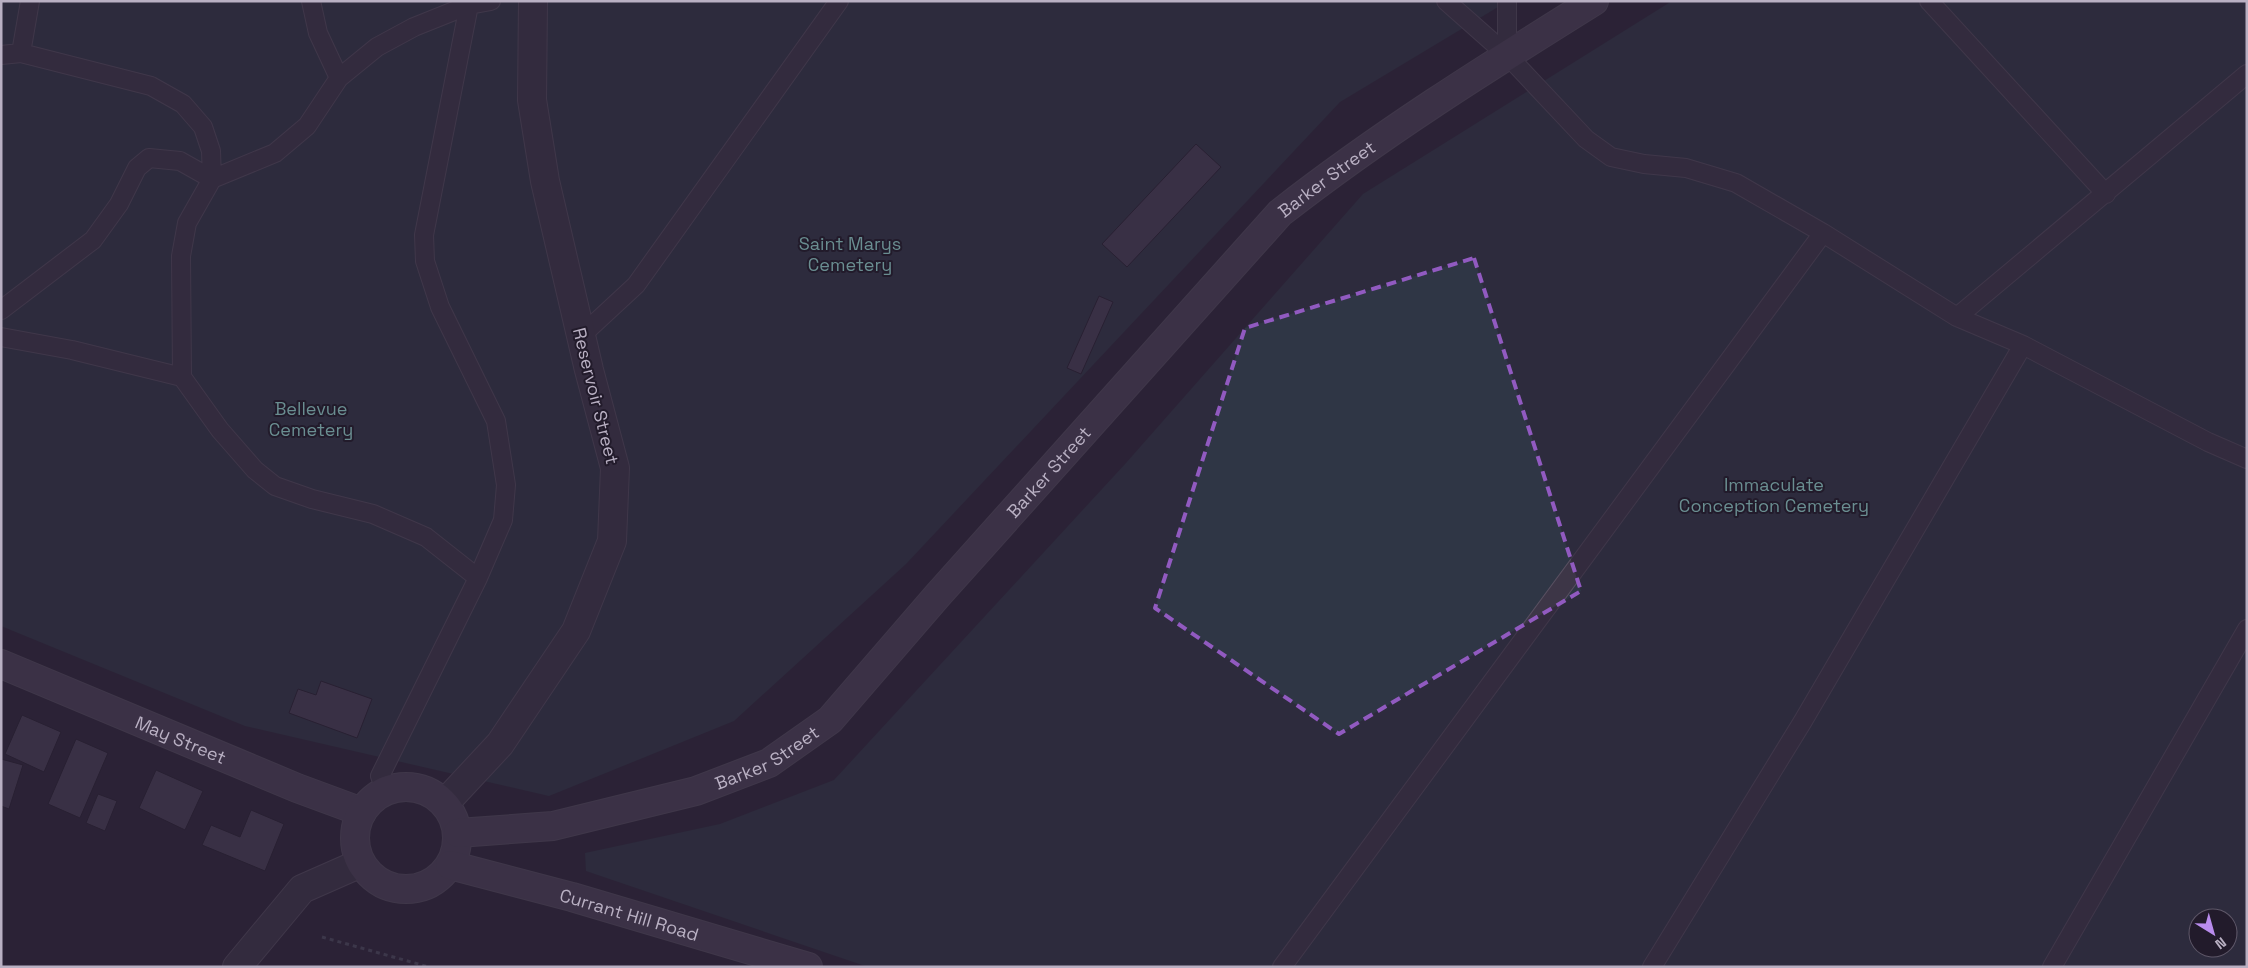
<svg xmlns="http://www.w3.org/2000/svg" width="2248" height="968" viewBox="0 0 2248 968" font-family="'Space Grotesk',sans-serif">
<style>
.green{fill:#2f3645;fill-rule:evenodd}
.building{fill:#4b4157;stroke:#241d2d}
.lines{fill:none;stroke-linecap:round;stroke-linejoin:round}
.lane-casing{stroke:#585061;stroke-width:20}
.street-casing{stroke:#585061;stroke-width:30}
.secondary-casing{stroke:#585061;stroke-width:30}
.path{stroke:#515062;stroke-width:3;stroke-dasharray:4 4;stroke-linecap:butt}
.lane{stroke:#3d3647;stroke-width:18}
.street{stroke:#3d3647;stroke-width:28}
.secondary{stroke:#4e4459;stroke-width:28}
.marked{fill:none;stroke:#915ac0;stroke-width:4;stroke-dasharray:10 6;stroke-linejoin:round}
.labels{text-anchor:middle;dominant-baseline:central;stroke-width:4;stroke-linejoin:round;paint-order:stroke}
.street-label{font-size:18px;fill:#b9b0c3;stroke:#221b2b}
.park-label{font-size:18px;fill:#6a8e91;stroke:#221b2b}
</style>
<rect width="100%" height="100%" fill="#2b2336"/>
<!-- green -->
<path class="green" d="M1,1H1508L1340,102L906,564L734,721L549,796L245,726L1,626Z
M1672,1H2247V967H868L586,871L585,853L720,824L834,780L1126,463L1363,194ZM2198,918H2228V948H2198Z"/>
<!-- building -->
<path class="building" d="M1196,144L1221,167L1127,267L1102,244Z
M1099,296L1113,302L1081,374L1067,368Z
M321,681L372,699L357,738L289,713L298,689L316,695Z
M22,715L61,732L44,772L5,754Z
M76,739L108,753L80,818L48,804Z
M1,759L23,765L9,809L1,806Z
M156,770L203,791L185,830L139,808Z
M98,794L117,801L105,831L86,823Z
M251,810L284,824L265,871L202,845L211,825L240,837Z"/>
<g class="lines">
<!-- lane casing -->
<g class="lane-casing">
<path id="lane" d="M311,1L318,33L339,78
M464,1L469,5L424,235L425,261L440,307L496,421L506,485L503,520L478,578
M1446,1L1507,55V1
M1929,1L2106,194
M21,53L151,86L183,104L203,127L211,151L212,179L275,153L307,126L339,78L377,47L414,27L469,5L491,1
M1,55L21,53L30,1
M1507,55L1586,139L1611,157L1644,164L1686,168L1736,183L1823,233L1957,317
M2247,74L1957,317L2023,345L2208,442L2247,459
M1,310L93,240L119,204L137,168L149,158L180,161L212,179L187,223L181,256L182,377L220,430L255,470L275,486L312,499L373,514L426,537L478,578L380,776L385,790
M581,336L636,285L839,1
M1,337L72,350L182,377
M1282,967L1823,233
M1652,967L1803,721L2023,345
M2052,967L2247,629"/>
</g>
<!-- street casing -->
<g class="street-casing">
<path id="street" d="M445,803L500,744L576,631L612,541L615,468L589,370L545,181L532,100L533,1
M237,967L302,889L361,863"/>
</g>
<!-- secondary casing -->
<g class="secondary-casing">
<g id="secondary">
<path id="s1" d="M1,664L297,788L362,812"/>
<circle cx="406" cy="838" r="51"/>
<path id="s2" d="M458,833L553,826L696,791L769,763L830,720L938,595L1280,213C1381,134 1485,69 1594,1"/>
<path id="s3" d="M450,865L572,897L808,967"/>
</g>
</g>
<!-- path -->
<path class="path" d="M322,937L429,967"/>
<!-- lane -->
<use href="#lane" class="lane"/>
<!-- street -->
<use href="#street" class="street"/>
<!-- secondary -->
<use href="#secondary" class="secondary"/>
</g>
<!-- marked area -->
<path d="M0 0H2248V968H0ZM1474,258L1581,591L1339,734L1155,608L1245,328Z" fill="#2b2336" fill-opacity=".55" fill-rule="evenodd"/>
<path class="marked" d="M1474,258L1581,591L1339,734L1155,608L1245,328Z"/>
<g class="labels">
<!-- street labels -->
<g class="street-label">
<text stroke="none"><textPath href="#s2" startOffset="1131">Barker Street</textPath></text>
<text transform="translate(596 396) rotate(76)">Reservoir Street</text>
<text stroke="none"><textPath href="#s2" startOffset="726">Barker Street</textPath></text>
<text stroke="none"><textPath href="#s1" startOffset="195">May Street</textPath></text>
<text stroke="none"><textPath href="#s2" startOffset="321">Barker Street</textPath></text>
<text stroke="none"><textPath href="#s3" startOffset="186">Currant Hill Road</textPath></text>
</g>
<!-- park labels -->
<g class="park-label">
<text x="850" y="243">Saint Marys<tspan x="850" dy="21">Cemetery</tspan></text>
<text x="311" y="408">Bellevue<tspan x="311" dy="21">Cemetery</tspan></text>
<text x="1774" y="484">Immaculate<tspan x="1774" dy="21">Conception Cemetery</tspan></text>
</g>
</g>
<!-- border -->
<rect width="2248" height="968" fill="none" stroke="#b9b0c3" stroke-width="5"/>
<!-- north arrow -->
<g transform="translate(2213 933) rotate(143)"><circle r="24" fill="#221b2b" stroke="#5e5768"/>
<path d="M0-4L9 19L0 12L-9 19Z" fill="#b98ced"/>
<text y="-8" font-size="14" font-weight="bold" text-anchor="middle" fill="#b9b0c3">N</text>
</g>
</svg>
